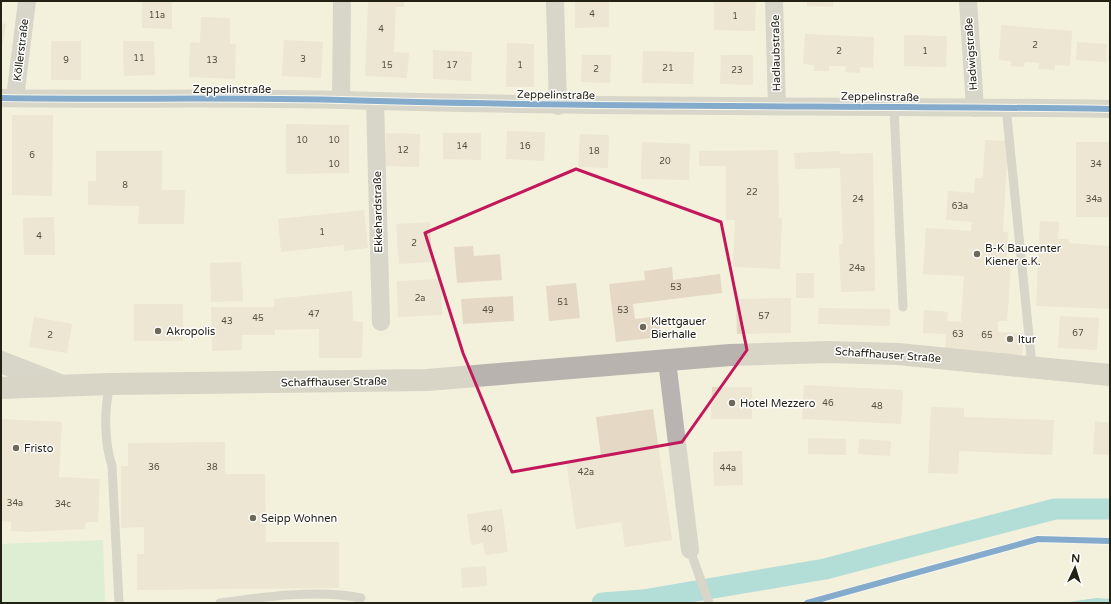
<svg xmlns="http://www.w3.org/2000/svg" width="1111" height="604" viewBox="0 0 1111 604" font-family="'Varela Round',sans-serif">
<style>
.green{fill:#c5ecc5}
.water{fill:url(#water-ripples)}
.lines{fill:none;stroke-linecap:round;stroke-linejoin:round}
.canal{stroke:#64c7d1;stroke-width:21}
.building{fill:#e5d9c5}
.service{stroke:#b9b4b2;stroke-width:9}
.minor{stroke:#b9b4b2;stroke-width:18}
.tertiary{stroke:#b9b4b2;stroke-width:22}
.secondary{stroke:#b8b3ae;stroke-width:22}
.cycleway-casing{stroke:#fff;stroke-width:8}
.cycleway{stroke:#0057b8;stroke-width:6}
.marked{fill:none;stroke:#c2185b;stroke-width:3;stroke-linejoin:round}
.poi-dot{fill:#6c695a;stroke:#fff;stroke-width:1.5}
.labels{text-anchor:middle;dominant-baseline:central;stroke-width:3;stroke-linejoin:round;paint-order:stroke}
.number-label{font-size:9px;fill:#544f40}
.street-label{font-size:11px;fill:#232114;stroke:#fff}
.poi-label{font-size:11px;fill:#232114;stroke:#fff;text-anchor:start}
</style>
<defs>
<pattern id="water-ripples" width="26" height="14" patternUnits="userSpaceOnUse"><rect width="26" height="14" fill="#64c7d1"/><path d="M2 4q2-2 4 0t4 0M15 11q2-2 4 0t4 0" fill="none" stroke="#56abb3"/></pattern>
</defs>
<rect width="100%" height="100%" fill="#f3f0dc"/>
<!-- green -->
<path class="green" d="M103,540L105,603H1V544Z"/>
<!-- water -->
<path class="water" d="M1096,598L1110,599V603H1062Z"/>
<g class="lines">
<!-- canal -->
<path class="canal" d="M602,603L643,600L825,569L1055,509H1110"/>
</g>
<!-- building -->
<path class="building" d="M142,1H172V29L142,28Z
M368,1H404V7H396L394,52L409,53L407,78L365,76Z
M575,1H609V27L575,28Z
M714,1H756L755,31L714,30Z
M807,1H833V7L807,6Z
M201,17L230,18V44H236L235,79L189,77L190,42L200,43Z
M1,23L6,24L2,48L1,47Z
M1001,25L1072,31L1070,66L1055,65V70L1038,69L1039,63L1025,62L1024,67L1011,66V61L999,60Z
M1109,33H1110V61H1108Z
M805,34L874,37L873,68L860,67V73L845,72L846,66H829V71H814V65L803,64Z
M904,35L947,36L946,67L904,66Z
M284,40L323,42L321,78L282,76Z
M51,41H81V80H51Z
M123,41H154L155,75L124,76Z
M1077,42L1107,44L1106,62L1076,60Z
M507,43L534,44V87H506Z
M433,50L472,52L471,81L433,79Z
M643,51L694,52L693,84L642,83Z
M582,55H611L610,83L581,82Z
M721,55H753V85L720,84Z
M12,115H53L52,196L12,195Z
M286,124L349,125V173L286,174Z
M507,131L545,132L544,161L506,159Z
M386,133L420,134L419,167L385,166Z
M443,133H481V160L443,159Z
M580,134L609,135L608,168L578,167Z
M985,140L1008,141L1003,232H1008L1006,265H1011L1007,321H998V332L1024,333L1022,355L945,351L946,334L923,333L924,310L948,312L947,321L961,322L964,276L923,274L926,228L971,231L972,222L946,220L948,191L974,193L975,178H983Z
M642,142L690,144L689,180L641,179Z
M1076,142H1110V217H1076Z
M778,150L779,218H782L780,269L733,267L735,220H726V166H699V151Z
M96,151H162V190H185L184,224H138L139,206L88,205V181H96Z
M840,151V154L873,153L875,291L841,292L839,245L843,244L840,168L795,169L794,153Z
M364,210L368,248L344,251V245L281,252L278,219Z
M54,217L55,255H24L23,218Z
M1040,221L1059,222L1058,239H1069V243L1110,246V309L1036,306Z
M430,222L432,262L399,264L396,224Z
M473,246L474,256L500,254L502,280L457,283L454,247Z
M241,262L243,301L211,302L210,263Z
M672,267L673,280L720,274L722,293L633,304L635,319L659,316L661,337L616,342L609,284L645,280L644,271Z
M796,273H814V298H796Z
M441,279L442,315L398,317L397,281Z
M576,283L580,318L549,321L546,286Z
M352,291L353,321L363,322L362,358H319V329L275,330V335H242V350L212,351L211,307H274V299Z
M513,296L514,321L463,324L461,299Z
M791,298V333L737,334L736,299Z
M134,304H183V341H134Z
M819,308L890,309V326L818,324Z
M1060,316L1099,318L1097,350L1058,348Z
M34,317L72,324L67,353L29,347Z
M804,385L903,390L901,424L802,419Z
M712,387H752V419H711Z
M931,407L964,408V417L1054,420L1052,455L959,451L958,474L928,473Z
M653,409L672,540L625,547L621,522L576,529L566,461L601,456L596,417Z
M1,419L62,422L59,477L100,479L98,522H86L85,529L27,532L11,531V522L1,521Z
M1095,421L1110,423V455L1093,454Z
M808,438L846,439V455L808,454Z
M859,439L891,441L890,456L858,454Z
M225,442V474H265L266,542H339V588L137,590V554H144V527L121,528V466H128V443Z
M742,451L743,485L714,486L713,452Z
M502,509L508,552L485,555L483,543L471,545L467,514Z
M486,566L487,586L462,588L461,568Z"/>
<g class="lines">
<!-- service -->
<path class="service" d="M894,107L903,307
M1006,107L1032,366
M110,384C104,410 104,441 112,466L119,603
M690,550L709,603
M220,603C261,597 320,589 361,598"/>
<!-- minor -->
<path class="minor" d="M555,1L558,106
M774,1L777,105
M968,1L975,108
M1,98C114,100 228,97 341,100C597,108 854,105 1110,109
M15,98L27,1
M341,100L342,1
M375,102L381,322
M667,361L690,550"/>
<!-- tertiary -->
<path class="tertiary" d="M1,362L60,385"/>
<!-- secondary -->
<path class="secondary" d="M1,388L110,384L427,380L730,355L829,352L898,354L1110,375"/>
<!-- cycleway casing -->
<g class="cycleway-casing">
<path id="cycleway" d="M1,98C114,100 228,97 341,100C597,108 854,105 1110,109
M807,603L1038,539L1110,541"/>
</g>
<!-- cycleway -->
<use href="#cycleway" class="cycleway"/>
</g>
<!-- marked area -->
<path d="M0 0H1111V604H0ZM576,169L721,222L747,350L682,442L512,472L463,353L425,233Z" fill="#f3f0dc" fill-opacity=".55" fill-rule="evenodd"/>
<path class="marked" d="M576,169L721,222L747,350L682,442L512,472L463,353L425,233Z"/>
<!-- markers -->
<g class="poi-dot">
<circle cx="977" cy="254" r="4"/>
<circle cx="643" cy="327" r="4"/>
<circle cx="158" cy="331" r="4"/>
<circle cx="1010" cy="339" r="4"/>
<circle cx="732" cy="403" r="4"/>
<circle cx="16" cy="448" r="4"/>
<circle cx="253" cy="518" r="4"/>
</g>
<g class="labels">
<!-- number labels -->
<g class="number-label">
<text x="592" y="14">4</text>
<text x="157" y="15">11a</text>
<text x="735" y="16">1</text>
<text x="381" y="29">4</text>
<text x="1035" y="45">2</text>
<text x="839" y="51">2</text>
<text x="925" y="51">1</text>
<text x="139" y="58">11</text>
<text x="303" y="59">3</text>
<text x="66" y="60">9</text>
<text x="212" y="60">13</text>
<text x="387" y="65">15</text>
<text x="452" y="65">17</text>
<text x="520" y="65">1</text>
<text x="668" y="68">21</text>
<text x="596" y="69">2</text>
<text x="737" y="70">23</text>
<text x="302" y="140">10</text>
<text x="334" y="140">10</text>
<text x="462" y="146">14</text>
<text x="525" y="146">16</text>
<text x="403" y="150">12</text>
<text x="594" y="151">18</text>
<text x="32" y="155">6</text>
<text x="665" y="161">20</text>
<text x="334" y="164">10</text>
<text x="1096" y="164">34</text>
<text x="125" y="185">8</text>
<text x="752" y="192">22</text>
<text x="858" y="199">24</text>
<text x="1094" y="199">34a</text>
<text x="960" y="206">63a</text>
<text x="322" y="232">1</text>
<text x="39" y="236">4</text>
<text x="414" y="243">2</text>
<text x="857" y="268">24a</text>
<text x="676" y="287">53</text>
<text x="420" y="298">2a</text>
<text x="563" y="302">51</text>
<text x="488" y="310">49</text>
<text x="623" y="310">53</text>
<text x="314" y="314">47</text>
<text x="764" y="316">57</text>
<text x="258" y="318">45</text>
<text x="227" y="321">43</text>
<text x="1078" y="333">67</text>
<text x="958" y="334">63</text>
<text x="50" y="335">2</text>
<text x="987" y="335">65</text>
<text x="828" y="403">46</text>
<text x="877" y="406">48</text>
<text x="154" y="467">36</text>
<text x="212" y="467">38</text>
<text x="728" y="468">44a</text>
<text x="586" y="472">42a</text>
<text x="15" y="503">34a</text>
<text x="63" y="504">34c</text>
<text x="487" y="529">40</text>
</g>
<!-- street labels -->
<g class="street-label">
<text transform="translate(21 50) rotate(-83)">Köllerstraße</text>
<text transform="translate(776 53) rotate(-91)">Hadlaubstraße</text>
<text transform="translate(971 54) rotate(-94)">Hadwigstraße</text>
<text x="232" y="89">Zeppelinstraße</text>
<text transform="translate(556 95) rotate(1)">Zeppelinstraße</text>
<text transform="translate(880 97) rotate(1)">Zeppelinstraße</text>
<text transform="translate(378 212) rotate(-91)">Ekkehardstraße</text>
<text transform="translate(888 355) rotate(4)">Schaffhauser Straße</text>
<text transform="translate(334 382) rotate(-1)">Schaffhauser Straße</text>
</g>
<!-- poi labels -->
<g class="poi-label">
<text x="985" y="248">B-K Baucenter<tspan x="985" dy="13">Kiener e.K.</tspan></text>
<text x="651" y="321">Klettgauer<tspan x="651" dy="13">Bierhalle</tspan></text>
<text x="166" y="331">Akropolis</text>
<text x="1018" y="339">ltur</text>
<text x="740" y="403">Hotel Mezzero</text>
<text x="24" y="448">Fristo</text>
<text x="261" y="518">Seipp Wohnen</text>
</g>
</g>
<!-- border -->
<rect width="1111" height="604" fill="none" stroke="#232114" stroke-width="4"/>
<!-- north arrow -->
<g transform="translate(1075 568) rotate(4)" stroke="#ffffff" stroke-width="3" paint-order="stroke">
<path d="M0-3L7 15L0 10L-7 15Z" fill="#232114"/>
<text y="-6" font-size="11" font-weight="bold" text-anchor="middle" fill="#232114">N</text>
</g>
</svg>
